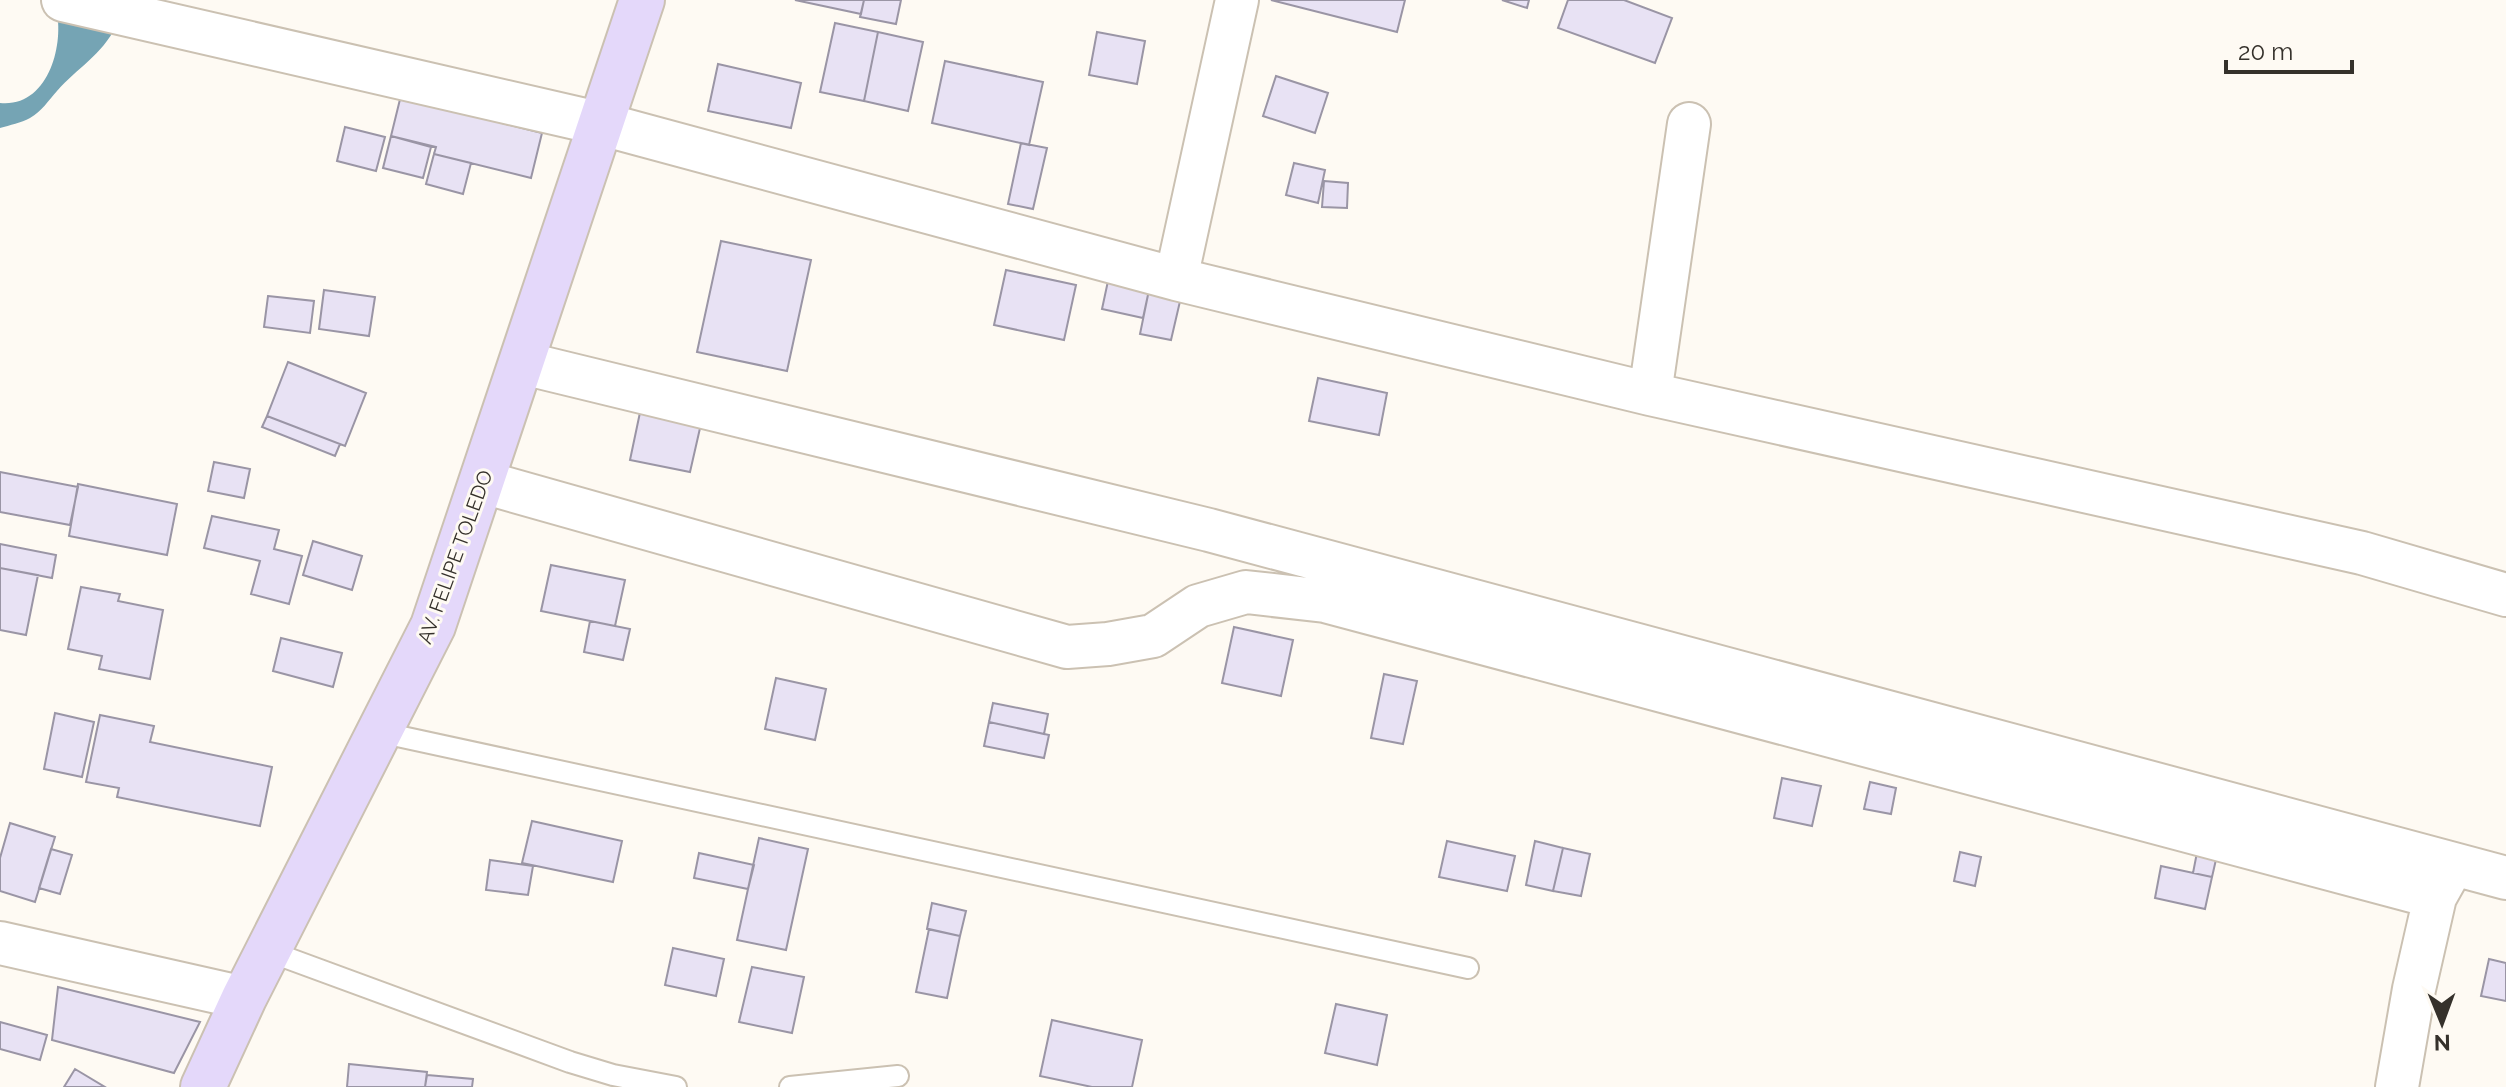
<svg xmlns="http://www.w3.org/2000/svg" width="2506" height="1087" viewBox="0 0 2506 1087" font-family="Raleway,sans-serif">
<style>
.water{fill:#75a4b4}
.building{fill:#e8e2f4;stroke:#9a95a5;stroke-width:2}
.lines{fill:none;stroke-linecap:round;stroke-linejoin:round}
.service-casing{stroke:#cbc1b2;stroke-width:24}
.minor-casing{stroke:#cbc1b2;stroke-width:46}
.secondary-casing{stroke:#cbc1b2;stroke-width:48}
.service{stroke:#fff;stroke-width:20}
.minor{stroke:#fff;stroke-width:42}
.secondary{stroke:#e4d8fa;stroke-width:44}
.labels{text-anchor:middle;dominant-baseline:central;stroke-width:6;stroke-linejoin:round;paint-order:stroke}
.street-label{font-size:20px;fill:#35312b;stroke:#fefaf3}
</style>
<rect width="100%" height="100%" fill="#fefaf3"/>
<!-- water -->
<path class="water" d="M56,8L116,26C102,55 77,68 57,91C48,101 42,111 30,118C21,123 10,125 0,128V103C48,108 65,45 56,8Z"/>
<!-- building -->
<path class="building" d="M795,0H864L861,14Z
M864,0H901L896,24L860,17Z
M1271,0H1405L1397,32Z
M1502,0H1529L1527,8Z
M1568,0H1624L1672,18L1655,63L1558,28Z
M835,23L878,32L864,101L820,92Z
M878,32L923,42L908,111L864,101Z
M1097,32L1145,41L1137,84L1089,75Z
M945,61L1043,82L1029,145L932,123Z
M718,64L801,83L791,128L708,111Z
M1276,76L1328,93L1315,133L1263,116Z
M404,83L505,108L502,123L542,133L531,178L434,154L436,147L391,136Z
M345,127L385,137L376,171L337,161Z
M391,136L431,147L423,178L383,168Z
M1021,143L1047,148L1033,209L1008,204Z
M434,154L471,163L463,194L426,184Z
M1294,163L1325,170L1318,203L1286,195Z
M1324,181L1348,183L1347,208L1322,207Z
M721,241L811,260L787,371L697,352Z
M1006,270L1076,285L1064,340L994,325Z
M1108,281L1149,290L1143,318L1102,309Z
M324,290L375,297L369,336L319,329Z
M1149,290L1181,297L1171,340L1140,334Z
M268,296L314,301L310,333L264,327Z
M288,362L366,393L345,446L267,416Z
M1318,378L1387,393L1379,435L1309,421Z
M642,403L703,415L690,472L630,460Z
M267,416L340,444L335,456L262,427Z
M214,462L250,469L244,498L208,491Z
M0,472L78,487L70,525L0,512Z
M78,484L177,504L167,555L69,536Z
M212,516L279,530L274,549L302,556L289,604L251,594L260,561L204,548Z
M313,541L362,556L352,590L303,575Z
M0,544L56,555L52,578L0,568Z
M551,565L625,580L615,626L541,611Z
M0,568L38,575L26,635L0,630Z
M81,587L120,594L118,601L163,610L150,679L99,669L102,656L68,649Z
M590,621L630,629L623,660L584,652Z
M1234,627L1293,640L1281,696L1222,683Z
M281,638L342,653L333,687L273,671Z
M1384,674L1417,681L1403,744L1371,738Z
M776,678L826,689L815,740L765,729Z
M993,703L1048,714L1044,734L989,722Z
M55,713L94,722L82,777L44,769Z
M100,715L154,726L150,742L272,767L260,826L117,797L119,788L86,782Z
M989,722L1049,735L1044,758L984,746Z
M1782,778L1821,786L1812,826L1774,818Z
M1870,782L1896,788L1891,814L1864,809Z
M532,821L622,841L613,882L522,863Z
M10,823L55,837L35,902L0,891V858Z
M2200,837L2220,842L2212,877L2193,873Z
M759,838L808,849L786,950L737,940Z
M1447,841L1515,856L1507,891L1439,877Z
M1535,841L1563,848L1553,891L1526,885Z
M1563,848L1590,854L1581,896L1553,891Z
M51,849L72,855L60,894L39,888Z
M1960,852L1981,857L1975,886L1954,881Z
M699,853L754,865L748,889L694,878Z
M490,860L533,866L528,895L486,890Z
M2161,866L2212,877L2205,909L2155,898Z
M932,903L966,911L960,936L927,929Z
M929,929L960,936L947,998L916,992Z
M673,948L724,959L716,996L665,985Z
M2489,959L2506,963V1001L2481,996Z
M752,967L804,977L792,1033L739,1022Z
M58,987L200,1022L174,1073L52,1040Z
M1336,1004L1387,1015L1377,1065L1325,1053Z
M1052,1020L1142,1040L1132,1087H1092L1040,1076Z
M0,1022L47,1035L40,1060L0,1049Z
M349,1064L427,1072L425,1087H347Z
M75,1069L105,1087H64Z
M427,1075L473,1079L472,1087H425Z"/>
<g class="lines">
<!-- service casing -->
<g class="service-casing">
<path id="service" d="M379,732L1468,968
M268,951L570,1062L613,1075L676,1087
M790,1087L898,1076"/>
</g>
<!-- minor casing -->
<g class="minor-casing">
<path id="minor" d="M63,0L602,124L1176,279L1650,394L2362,553L2506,595
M1176,279L1237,0
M523,363L1209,530L2506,878
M1650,394L1689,124
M483,482L1067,647L1108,644L1153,636L1198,606L1246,592L1325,601L2435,897
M0,943L244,998
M2397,1087L2414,989L2435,897L2449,872"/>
</g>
<!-- secondary casing -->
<g class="secondary-casing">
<path id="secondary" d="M203,1087L244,998L433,626L642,0"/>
</g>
<!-- service -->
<use href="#service" class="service"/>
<!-- minor -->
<use href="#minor" class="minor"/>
<!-- secondary -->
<use href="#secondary" class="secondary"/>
</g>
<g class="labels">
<!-- street labels -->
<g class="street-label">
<text transform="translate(455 557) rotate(-70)">AV. FELIPE TOLEDO</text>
</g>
</g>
<!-- north arrow -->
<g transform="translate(2442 1023) rotate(179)" stroke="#fefaf3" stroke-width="6" paint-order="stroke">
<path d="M0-6L14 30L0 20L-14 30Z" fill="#35312b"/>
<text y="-12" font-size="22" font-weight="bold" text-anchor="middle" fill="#35312b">N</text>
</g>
<!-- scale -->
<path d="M2226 60v12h126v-12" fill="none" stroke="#35312b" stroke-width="4"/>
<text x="2238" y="60" font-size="24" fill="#35312b" stroke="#fefaf3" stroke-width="6" paint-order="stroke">20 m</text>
</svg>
